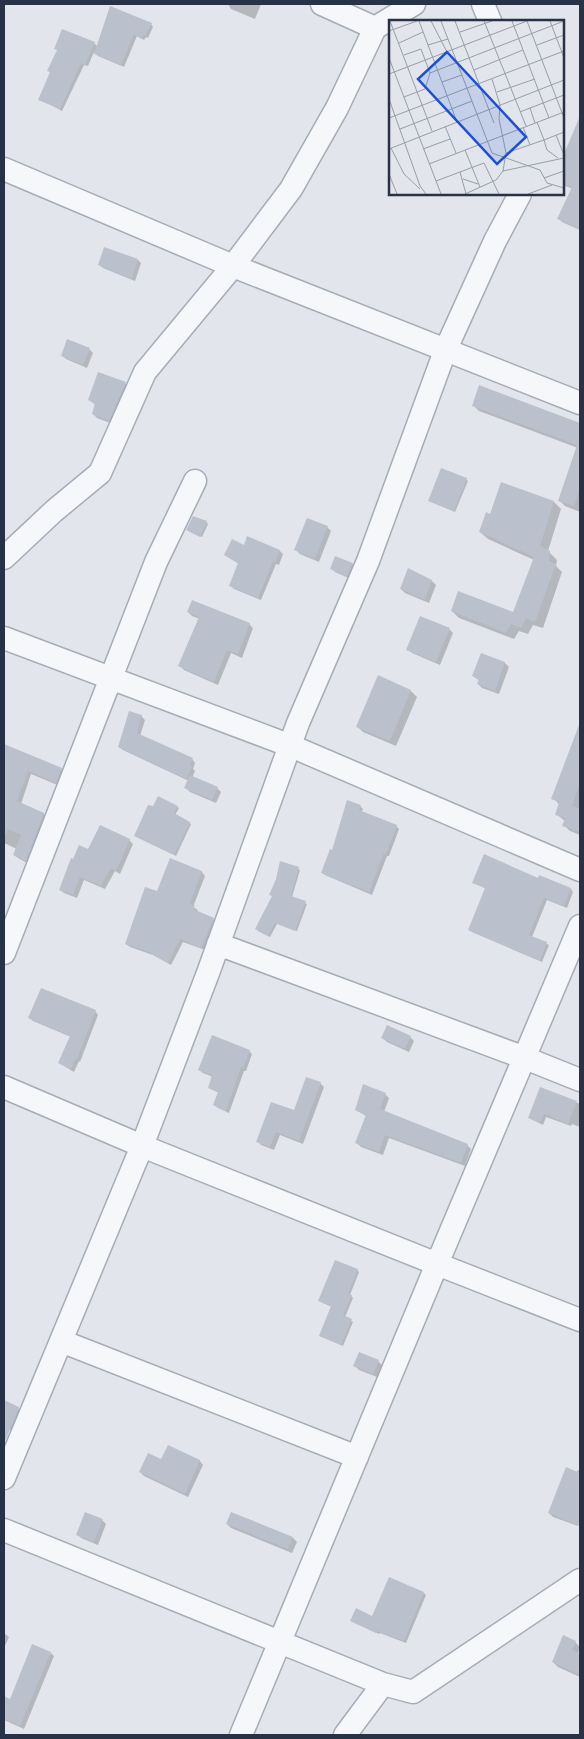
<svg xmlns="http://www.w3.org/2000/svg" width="584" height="1739" viewBox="0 0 584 1739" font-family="'Alegreya Sans',sans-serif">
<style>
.shadow{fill:#0003}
.building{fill:#bbc1cc}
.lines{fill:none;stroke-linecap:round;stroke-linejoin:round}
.minor-casing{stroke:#a6acb7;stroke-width:25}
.minor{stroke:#f5f7fa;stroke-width:22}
.inset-road{fill:none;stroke:#989daa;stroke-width:1}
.view{fill:#1d4ed8;fill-opacity:0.15;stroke:#1d4ed8;stroke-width:2.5}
.inset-edge{fill:none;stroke:#283246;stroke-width:2.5}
</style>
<rect width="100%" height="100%" fill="#e2e5ec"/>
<!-- shadow -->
<path class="shadow" d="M228,4H261L255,19L231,9Z
M151,24L153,27L148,38L146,37L144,40L137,36L124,67L98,56L94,52L88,66L84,65L62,111L40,99L51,73L49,71L94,43L98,47Z
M580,121V230L562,222L559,218L573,189L563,185V163L569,145Z
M138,260L141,263L135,281L103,268L100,265Z
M89,349L93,353L87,368L66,359L62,355Z
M125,383L129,387L113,424L97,418L93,414L96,405L89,400Z
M480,387L580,425V512L565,506L559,500L578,448L479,411L473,405Z
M466,479L468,481L455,512L431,502Z
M502,483L554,502L561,509L548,551L557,560L556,566L562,572L543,628L533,625L528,634L519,631L514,639L459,618L452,611L514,614L534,560L488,539L480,532L491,515Z
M206,522L208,524L202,537L187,530Z
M327,527L331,531L319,562L300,554L296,550Z
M248,538L280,551L283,554L279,565L276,564L261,600L234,589L230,585L239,564L225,555L244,547Z
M352,564L356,568L351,579L335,572L331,568Z
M432,581L436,585L429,603L405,593L401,589Z
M188,612L249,624L253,628L242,658L231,653L218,685L184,670L180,666L200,619L192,616Z
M449,629L453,633L440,665L412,653L408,649Z
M481,655L505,663L509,667L499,694L482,688L478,684L480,681L473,676Z
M411,691L417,697L396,746L363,732L357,726Z
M141,716L145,720L140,736L192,759L195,763L193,769L195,771L192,778L217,788L221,792L216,803L190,792L186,788L189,781L123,750L119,747Z
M573,745L580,748V805L578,810H580V835L570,831L564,825L565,821L556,814L560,805L553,798Z
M4,746L61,769L65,773L60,786L31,774L21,804L44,814L47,818L29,864L18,858L14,855L17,849L4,843Z
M360,806L363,809L361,813L396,826L399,829L389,856H387L372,895L325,875L322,872Z
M177,807L179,808L175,815L191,824L176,856L137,837Z
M129,840L133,844L120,874L115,871L105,889L84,880L77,898L64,893L60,890Z
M170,860L202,872L205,876L193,907L198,910L196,912L213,919L216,922L205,950L183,942L171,965L153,955L130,947L126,944L157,892Z
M298,869L300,870L292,897L307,904L297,931L277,924L270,937L258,931L257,929Z
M539,877L571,889L573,892L567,908L547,900L532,937L549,945L542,962L472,932L469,930L486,889L474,882L538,879Z
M95,1011L98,1015L80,1062L79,1061L74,1072L59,1063L71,1037L33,1021L30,1018Z
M410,1037L414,1041L409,1052L387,1042L383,1038Z
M249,1051L252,1054L246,1071H244L229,1113L218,1108L214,1105L219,1093L209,1088L213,1077L203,1073L199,1070Z
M320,1083L324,1087L303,1144L280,1135L274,1150L261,1145L258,1141L295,1112Z
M541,1088L580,1104V1127L572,1124L571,1126L546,1117L543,1125L533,1120L530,1118Z
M385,1094L389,1098L384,1112L467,1145L471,1149L465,1166L389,1138L383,1155L361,1147L357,1143L366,1116L356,1110Z
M357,1270L359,1272L350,1295L353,1298L345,1317L353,1322L343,1346L320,1336L332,1307L321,1302Z
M378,1361L382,1365L377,1377L359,1370L355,1366Z
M4,1402L18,1408L25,1414L17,1433L4,1427Z
M168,1447L200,1461L203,1465L188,1497L144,1476L140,1472L162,1461Z
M578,1470L580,1471V1522L578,1526L553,1517L549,1513Z
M232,1513L293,1538L297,1542L292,1553L231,1528L227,1524Z
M102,1520L106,1524L98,1545L81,1538L77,1534Z
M424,1593L426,1595L406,1643L380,1633L379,1634L355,1623L372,1617Z
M4,1633L9,1637L4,1648Z
M575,1642L580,1647L578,1654L580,1655V1677L558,1667L553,1662Z
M51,1653L54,1656L24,1729L4,1720L5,1698L11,1701Z"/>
<!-- building -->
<path class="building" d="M110,6L152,23L145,36L143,35L141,39L134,34L121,65L94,54Z
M62,29L95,42L85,65L81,63L60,109L38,100L50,72L47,71L57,50L54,49Z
M580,116V229L557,219L572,187L563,184V156Z
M104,247L138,259L132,279L98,265Z
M67,339L90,348L83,365L61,356Z
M98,372L126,382L109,421L92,414L95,403L88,400Z
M479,385L580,423V488L574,506L558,501L577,445L472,406Z
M441,468L467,478L454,511L428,501Z
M501,482L554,501L540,546L550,551L549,561L556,564L535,622L526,618L521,628L511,624L506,633L451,611L458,591L513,612L534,557L479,532L486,512L490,514Z
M193,516L207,521L200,537L186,530Z
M307,518L328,526L315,559L294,550Z
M247,536L280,550L275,563L273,562L258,598L229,586L238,563L224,555L232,539L244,545Z
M335,556L353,563L347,576L330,569Z
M408,568L432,580L425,600L400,589Z
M192,600L250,623L238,654L227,650L214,682L178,666L199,617L187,612Z
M420,616L450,628L436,662L406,650Z
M481,653L505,662L495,691L477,684L479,679L472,676Z
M378,675L411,690L390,741L356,727Z
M129,711L142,715L137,733L193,758L190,765L192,766L187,779L118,747Z
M579,725L580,726V783L572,806L580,809V832L562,826L565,818L555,815L559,802L551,799Z
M4,744L62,768L56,783L28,771L17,801L44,813L26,861L13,855L21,835L8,829L6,834H4Z
M190,775L218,787L212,800L184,788Z
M158,796L178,806L174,813L190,822L174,855L134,836L148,805L153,806Z
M347,800L361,805L359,810L397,825L386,854L384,853L369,892L321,873L330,849L332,850Z
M100,825L130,839L116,871L111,868L101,886L80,877L73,895L59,890L71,858L73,859L79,845L88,849Z
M484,854L538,878L539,875L571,888L564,906L544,898L529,935L547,942L540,961L468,930L485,888L472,883Z
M170,858L202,871L190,903L195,906L193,909L214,918L201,948L180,939L168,963L149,952L125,944L145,887L157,891Z
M280,861L299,867L291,896L306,901L295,931L275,923L268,936L255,929L272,896L269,895L276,879Z
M41,988L96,1010L77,1059H75L71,1069L58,1063L70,1036L28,1018Z
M387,1025L411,1036L405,1049L381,1038Z
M212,1035L250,1050L243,1068L241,1067L226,1111L213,1105L218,1092L208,1088L212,1075L198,1070Z
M306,1077L321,1082L299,1141L276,1132L270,1147L256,1142L271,1102L294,1110Z
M363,1084L386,1093L380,1109L468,1144L461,1163L385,1135L379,1152L355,1143L366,1115L355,1110Z
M540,1087L577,1101L568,1124L544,1114L540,1123L528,1118Z
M335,1260L358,1269L348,1294L352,1295L343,1315L352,1319L341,1345L319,1336L331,1306L318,1301Z
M359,1352L379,1360L373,1374L353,1366Z
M4,1400L19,1407L4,1444Z
M168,1445L200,1460L185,1494L139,1472L148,1453L161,1459Z
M566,1467L580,1473V1526L548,1513Z
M85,1512L103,1519L94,1542L76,1535Z
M231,1512L293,1537L288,1549L226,1524Z
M389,1577L424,1592L404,1641L377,1631L376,1633L350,1621L356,1608L372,1616Z
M563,1635L576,1641L572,1650L580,1654V1675L552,1662Z
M32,1644L51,1652L20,1726L4,1719V1696L10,1699Z"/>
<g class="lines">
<!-- minor casing -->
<g class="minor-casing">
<path id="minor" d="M322,4L375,28
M483,4L490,21
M4,169L233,266L580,403
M4,558L54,511L100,473L145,372L233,266L291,189L337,108L375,28L414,4
M4,638L291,746L580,870
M218,944L525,1058L580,1080
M4,953L156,562L195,481
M4,1087L142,1146L437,1264L580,1320
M61,1341L357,1457
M4,1478L142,1146L208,973L298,723L368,561L445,351L495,241L520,194
M4,1530L383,1684L413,1692L580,1580
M241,1735L437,1264L580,926
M345,1735L383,1684"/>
</g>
<!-- minor -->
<use href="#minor" class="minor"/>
</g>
<!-- overview -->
<g transform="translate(389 20)">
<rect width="175" height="175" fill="#e2e5ec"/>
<path class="inset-road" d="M1,1L43,111M30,1L68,102M42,1L58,32M52,1L103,133L151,150L158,163L175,168M66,1L105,103M95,1L137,106M123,1L160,98M138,1L175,98M161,1L175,38M0,11L28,1M71,12L103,1M10,23L34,12M39,25L59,19M148,25L175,15M15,35L32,29L41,53L36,69L15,77M0,38L52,174M85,50L134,30M41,53L175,1M0,54L138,1M53,62L73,55M108,72L146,59M0,79L31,166L37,174M141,88L175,75M131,92L141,88L146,103M0,98L175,31M56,106L67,133M134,107L141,125M11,109L83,81M167,115L175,135M2,128L15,154L31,169M0,129L175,60M34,129L61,119M76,130L91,167M117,133L155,120L148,102M169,138L158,130L155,120L175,112M40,144L175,92M114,151L175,138M71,152L77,174M0,154L8,174M155,158L175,151M74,159L89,164M47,161L95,143L110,174M76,174L107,160L114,151L117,133L110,99L111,85L103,59M139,174L163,165"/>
<path class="view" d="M58,32L137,117L108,144L29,59Z"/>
<rect width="175" height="175" class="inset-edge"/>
</g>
<!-- border -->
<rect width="584" height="1739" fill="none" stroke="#283246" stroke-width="10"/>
</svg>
